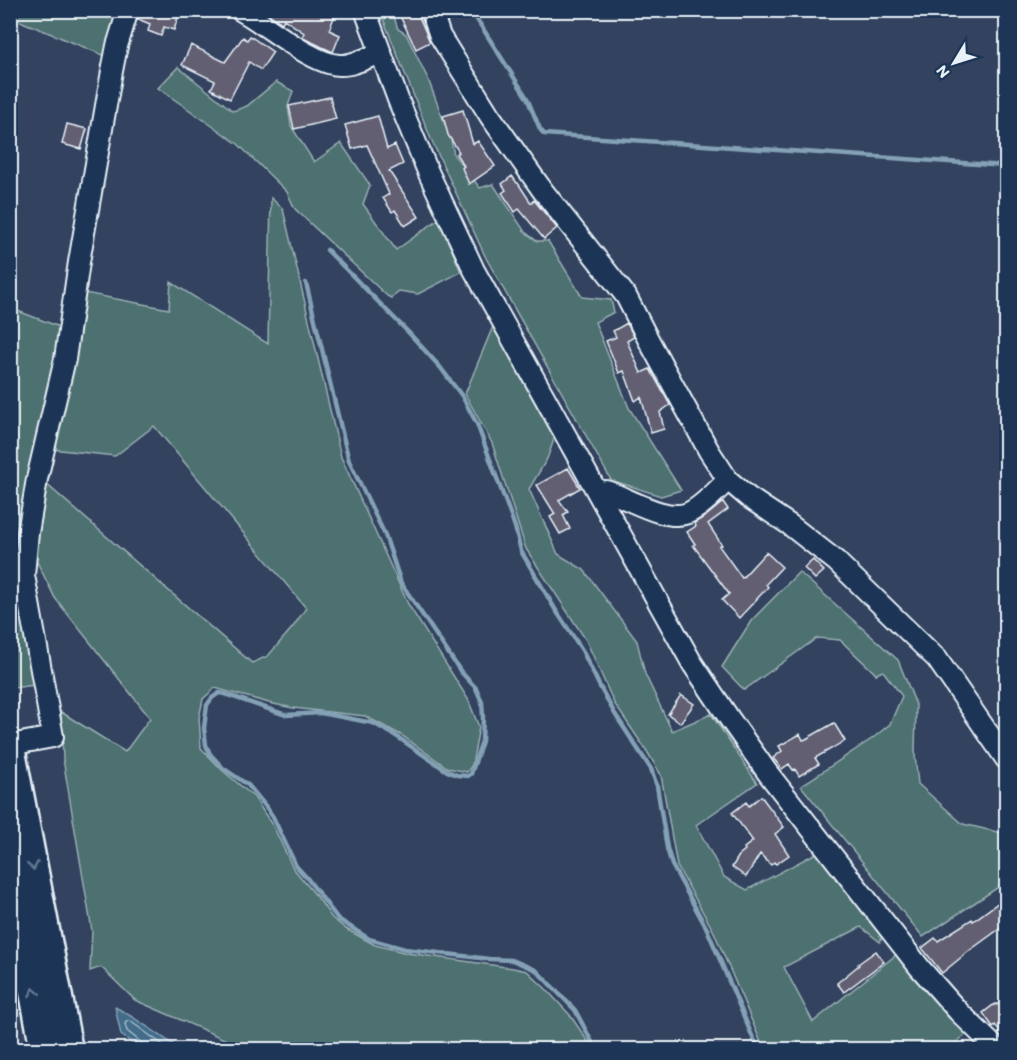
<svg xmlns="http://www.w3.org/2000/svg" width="1017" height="1060" viewBox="0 0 1017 1060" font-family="Itim,sans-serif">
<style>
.green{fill:#4d6f6f;stroke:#9ab0b4;stroke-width:1.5}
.water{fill:#426c89;stroke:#84a1b5;stroke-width:1.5}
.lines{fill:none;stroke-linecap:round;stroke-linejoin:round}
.shore{stroke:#a6bccc;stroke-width:1.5}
.stream{stroke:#84a1b5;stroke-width:4.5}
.building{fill:#635f72;stroke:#e8f1f8;stroke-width:1.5}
.minor-casing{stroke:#e8f1f8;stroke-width:24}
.highway-casing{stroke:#e8f1f8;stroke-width:33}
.minor{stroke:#1d3557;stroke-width:20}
.highway{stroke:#1d3557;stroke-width:28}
.oneway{stroke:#64778f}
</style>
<rect width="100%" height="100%" fill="#32425f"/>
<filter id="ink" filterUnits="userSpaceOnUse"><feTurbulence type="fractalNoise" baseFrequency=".0167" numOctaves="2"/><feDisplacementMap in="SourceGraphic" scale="12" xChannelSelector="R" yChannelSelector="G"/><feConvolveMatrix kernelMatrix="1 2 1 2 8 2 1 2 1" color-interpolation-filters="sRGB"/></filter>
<g filter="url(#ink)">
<!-- green -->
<path class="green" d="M18,11H123L108,57L15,19Z
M380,11H392L398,29L406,34L428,79L451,140L454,155L480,188L493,184L525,232L537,241H548L582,297L611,300L614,312L595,322L629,408L681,490L661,496L611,480L486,258L431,139Z
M178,67L233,111L247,106L276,82L293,91L288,106L291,126L314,162L341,143L370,185L363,204L396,250L439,219L461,272L418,294L399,291L391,298L387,296L295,209L287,192L238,144L158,88Z
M271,198L283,209L341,457L408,604L468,699L479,727L472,765L467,772L448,768L401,735L365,716L293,708L269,703L215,688L203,699L199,718L201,748L222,770L254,797L274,828L293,868L318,898L332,918L346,929L375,945L407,953L513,968L527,971L545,988L570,1015L593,1049H247L135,1000L101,967L90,971L92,931L63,759L61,712L125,752L150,718L55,598L30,548L45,483L252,663L268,656L293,627L306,608L154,426L115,456L52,449L85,293L169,309L171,282L268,344Z
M10,308L65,329L19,527L18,567L34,685L13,688L10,675Z
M494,324L556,434L547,459L529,489L558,554L584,570L637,641L645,674L672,731L711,714L757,783L696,825L724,877L747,890L820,851L883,933L880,942L861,927L784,967L813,1022L897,954L967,1034L947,1049H765L760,1040L714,932L677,866L661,775L648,753L614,703L586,640L526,549L492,443L465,394Z
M799,572L898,660L916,705L915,755L918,784L963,824L1006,834V882L923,937L801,786L873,738L890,724L902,696L883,671L876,674L840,640L817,638L744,690L722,667L751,621Z"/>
<!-- water -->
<path class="water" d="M115,1007C138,1019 159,1035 180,1049H141L121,1035Z"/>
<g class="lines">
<!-- shore -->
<path class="shore" d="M144,1050L142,1043L127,1031L125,1024L127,1021H130L170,1050"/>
<!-- stream -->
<path class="stream" d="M471,10L527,98L540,129L544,134L1006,166
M327,250L409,333L440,367L462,396L477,424L515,527L521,551L555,609L582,650L600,687L615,714L651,769L657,786L667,848L672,865L707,929L753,1038L760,1050
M306,283L349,461L385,535L401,583L461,672L476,688L482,702L483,717L482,741L471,774L468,776L457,775L447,771L393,734L373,723L321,713L286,715L225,694L219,693L212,698L207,705L204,728L206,745L210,754L223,768L248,785L267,808L273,817L296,866L307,878L338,919L369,939L405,949L489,959L512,960L536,970L575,1010L592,1042L598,1050"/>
</g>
<!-- building -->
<path class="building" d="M140,10H171L179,14L174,30L164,27L161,36L148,31L150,24L138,19Z
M263,10H337L329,30L340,35L333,52L322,47L302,37L304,33L284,19L282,23Z
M413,10H416L430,42L416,49L400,16Z
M250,36L273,52L261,70L249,62L230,99L211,89L215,81L182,65L191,45L225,62L243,37L247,40Z
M330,97L336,119L294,129L289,106Z
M463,110L473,144L478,141L495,166L469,184L462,168L464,166L456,154L459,152L448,135L443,116Z
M378,116L387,149L395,145L403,164L389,171L419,217L405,226L395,210L392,212L383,198L389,194L367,145L352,149L345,125Z
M67,124L87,129L81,149L62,144Z
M512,176L517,183H518L531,203L534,200L557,228L544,239L519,209L515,212L502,193L506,190L502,184Z
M627,323L634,337L627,341L641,373L650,369L670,405L660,412L664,429L651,433L641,397L635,401L624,371L619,373L606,341L616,337L613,331Z
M568,468L580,488L559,500L568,512L563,515L570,529L560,534L550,517L555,514L537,485Z
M723,502L728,509L708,524L722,545L719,546L742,578L766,552L782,567L766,584L768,587L739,618L722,600L729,594L693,545L695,544L687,532L696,526L694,523L706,516Z
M813,560L824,571L815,579L804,568Z
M681,695L694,704L680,723L668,714Z
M834,723L845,741L815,758L819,764L799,776L795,769L793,770L789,764L782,769L773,758L782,751L779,746L800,734L803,740L806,739Z
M761,796L784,827L775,834L789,855L776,864L774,862L771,865L760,854L746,877L732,867L740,854L745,850L744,848L753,841L732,813L746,802L749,806Z
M1006,897V924L969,951L942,973L922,948L935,938L938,941L972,919L973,921Z
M876,951L884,962L844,992L837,983L859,965L858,964Z
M999,1003L1006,1013V1038L995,1025L993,1027L983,1013L992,1006L996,1004L997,1005Z"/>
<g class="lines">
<!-- minor casing -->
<g class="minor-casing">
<path id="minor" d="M240,10C266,24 313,65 340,65C351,66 369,57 381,53
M365,10L399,102L429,174L474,270L692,663L729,718L767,772L920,968L958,1011L998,1050
M431,10L440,36L490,116L543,191L626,296L648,339L709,451L728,480L748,497L790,525L836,561L937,659L1006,759
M599,494L606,491L609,492C630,499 666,522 688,513C702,507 717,490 728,480
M10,745L53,737L24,575L28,533L37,479L65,359L79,262L112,71L117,46L128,10"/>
</g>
<!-- highway casing -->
<g class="highway-casing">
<path id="highway" d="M10,747L68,1050
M10,867L45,1050"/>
</g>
<!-- minor -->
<use href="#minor" class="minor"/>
<!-- highway -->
<use href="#highway" class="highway"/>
</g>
<!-- one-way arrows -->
<defs><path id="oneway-chevron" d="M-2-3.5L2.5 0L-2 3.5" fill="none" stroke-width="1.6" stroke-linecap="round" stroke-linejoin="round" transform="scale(1.5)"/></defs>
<g class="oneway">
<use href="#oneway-chevron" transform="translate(33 866) rotate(79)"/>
<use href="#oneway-chevron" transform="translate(34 992) rotate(-101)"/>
</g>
</g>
<!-- margin -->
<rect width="1017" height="1060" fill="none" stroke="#1d3557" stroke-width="36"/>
<rect x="18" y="18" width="981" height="1024" fill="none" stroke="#e8f1f8" stroke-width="2" filter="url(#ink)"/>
<!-- north arrow -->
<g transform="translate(954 63) rotate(232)" stroke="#1d3557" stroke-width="4.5" paint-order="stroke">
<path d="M0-4.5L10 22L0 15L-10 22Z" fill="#e8f1f8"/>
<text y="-9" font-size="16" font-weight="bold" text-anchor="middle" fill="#e8f1f8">N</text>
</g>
</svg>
